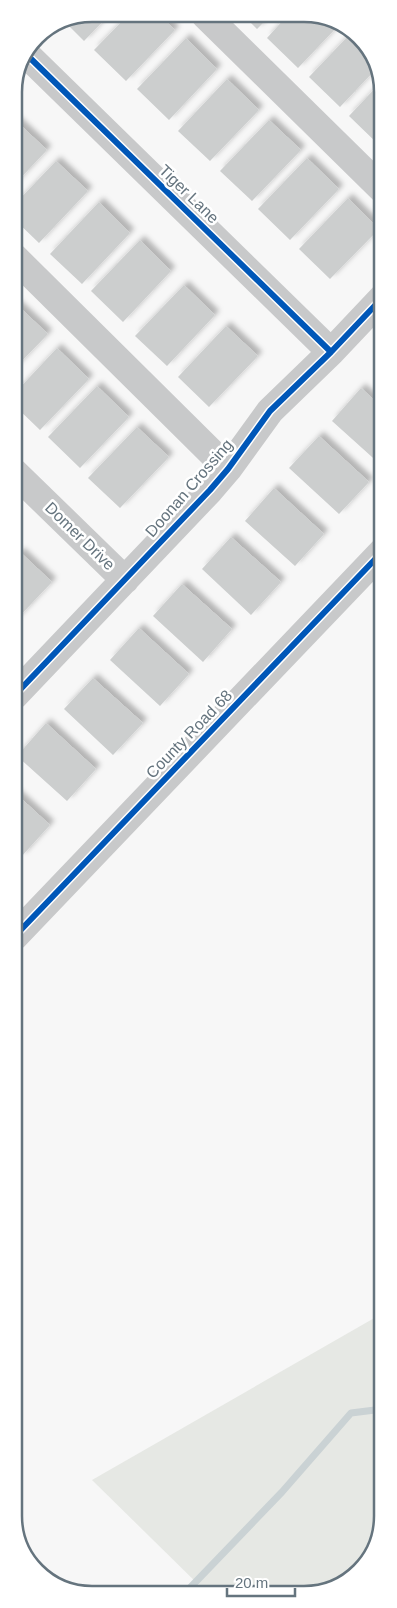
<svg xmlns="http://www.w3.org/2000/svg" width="397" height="1608" viewBox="0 0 397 1608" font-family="Helvetica,sans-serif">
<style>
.green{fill:#e6e8e4}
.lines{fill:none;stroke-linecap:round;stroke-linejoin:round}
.stream{stroke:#cad2d4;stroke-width:7}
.building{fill:#cccece;filter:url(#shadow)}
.minor{stroke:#c8c9ca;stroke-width:28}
.cycleway-casing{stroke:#fff;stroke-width:9}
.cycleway{stroke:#0057b8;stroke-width:6}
.labels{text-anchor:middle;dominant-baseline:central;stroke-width:5;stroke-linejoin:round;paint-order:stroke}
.street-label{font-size:16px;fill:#65747e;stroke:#fff}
.rim{fill:none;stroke:#65747e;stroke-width:2.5}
</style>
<defs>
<filter id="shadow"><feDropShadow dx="4.5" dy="-4.5" stdDeviation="2.5" flood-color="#0004"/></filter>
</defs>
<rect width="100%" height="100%" fill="#f7f7f7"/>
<!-- green -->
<path class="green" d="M383,1313V1520L363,1567L315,1594L207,1593L92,1480Z"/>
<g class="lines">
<!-- stream -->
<path class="stream" d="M185,1593L282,1492L351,1413L383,1409"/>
</g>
<!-- building -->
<path class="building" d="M93,14H110L84,41L67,24Z
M129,14L159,15L175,30L126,81L94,50Z
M243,15L270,16L257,29Z
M287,16H324L339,25L298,68L267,38Z
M351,33L363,41L376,69L340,107L309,77Z
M186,38L217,69L169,120L137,89Z
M227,79L259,110L210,161L178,131Z
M382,81L383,144L380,146L349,116Z
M15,120L47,150L14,185V122Z
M269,120L301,150L252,201L220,171Z
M307,158L339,189L290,240L258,209Z
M56,161L88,191L39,243L14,219V205Z
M348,198L379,229L330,279L299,249Z
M99,202L130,233L82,284L50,254Z
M140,240L171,271L123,322L91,291Z
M184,285L215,315L167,366L135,336Z
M16,304L48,334L14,369V306Z
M226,326L258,356L209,407L178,377Z
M57,348L89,379L40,430L14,405V394Z
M97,386L129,417L80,468L48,437Z
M361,388L383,408L382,466L332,421Z
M137,427L169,457L120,508L88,478Z
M319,436L369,482L339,514L289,468Z
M274,488L324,534L295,566L245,521Z
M231,537L281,582L251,615L202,569Z
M20,552L52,582L14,622V558Z
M182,584L232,629L203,662L153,616Z
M139,628L189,674L160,706L110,660Z
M93,678L143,723L113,755L64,709Z
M46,723L96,769L67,801L17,756Z
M14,792L50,825L21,857L14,851Z"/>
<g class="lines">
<!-- minor -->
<path class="minor" d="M205,15L383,190
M28,56L331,352
M14,257L228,469
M14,472L125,580
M14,696L210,490L228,469L270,411L331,352L383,297
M14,937L383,551"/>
<!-- cycleway casing -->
<g class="cycleway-casing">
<path id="cycleway" d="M28,56L331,352
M14,696L210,490L228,469L270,411L331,352L383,297
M14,937L383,551"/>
</g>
<!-- cycleway -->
<use href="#cycleway" class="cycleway"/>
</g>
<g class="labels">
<!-- street labels -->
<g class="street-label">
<text transform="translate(189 194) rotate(44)">Tiger Lane</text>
<text transform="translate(189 488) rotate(-49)">Doonan Crossing</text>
<text transform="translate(80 536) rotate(44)">Domer Drive</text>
<text transform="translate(189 734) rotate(-46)">County Road 68</text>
</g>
</g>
<!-- crop -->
<path d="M0 0H397V1608H0ZM92 22H304A70 70 0 0 1 374 92V1516A70 70 0 0 1 304 1586H92A70 70 0 0 1 22 1516V92A70 70 0 0 1 92 22Z" fill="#fff" fill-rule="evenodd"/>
<path class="rim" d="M92 22H304A70 70 0 0 1 374 92V1516A70 70 0 0 1 304 1586H92A70 70 0 0 1 22 1516V92A70 70 0 0 1 92 22Z"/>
<!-- scale -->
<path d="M227 1588v8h68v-8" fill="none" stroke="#65747e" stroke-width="2.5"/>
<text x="235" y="1588" font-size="15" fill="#65747e" stroke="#ffffff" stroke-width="4" paint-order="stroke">20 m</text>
</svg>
